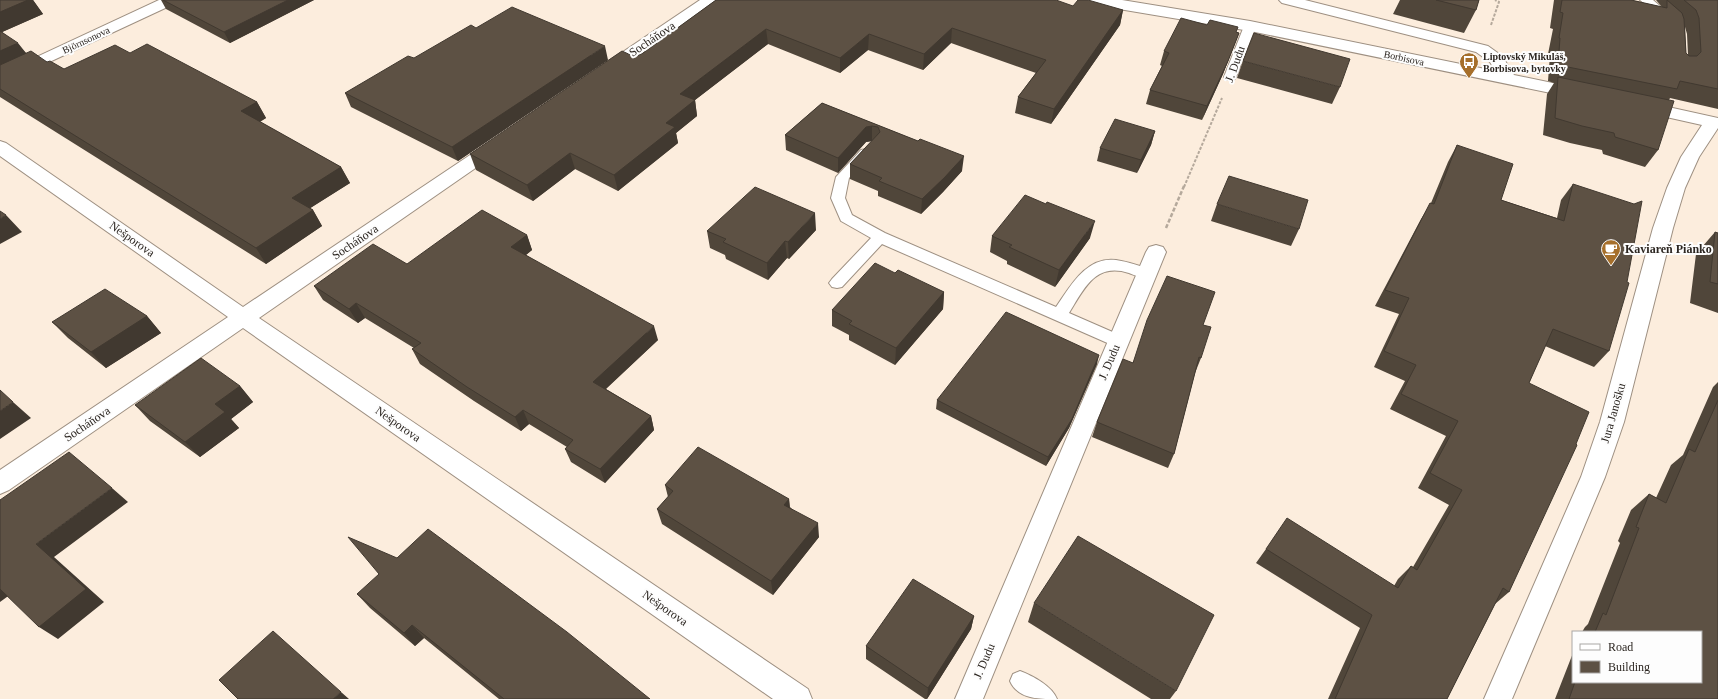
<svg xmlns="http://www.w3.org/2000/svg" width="1718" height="699" viewBox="0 0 1718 699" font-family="Georgia,serif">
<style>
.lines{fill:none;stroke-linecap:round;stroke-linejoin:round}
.service-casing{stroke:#9e9082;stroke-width:2}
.minor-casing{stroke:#9e9082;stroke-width:2}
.path-far1{stroke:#b5a99c;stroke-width:2;stroke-dasharray:3 1.5;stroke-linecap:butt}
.path{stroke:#b5a99c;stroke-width:2.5;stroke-dasharray:4 2;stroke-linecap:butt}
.service{fill:#fff;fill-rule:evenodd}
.minor{fill:#fff;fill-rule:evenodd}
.wall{fill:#50463a;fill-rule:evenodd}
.shaded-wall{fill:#413930}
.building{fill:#5d5144;stroke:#413930}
.labels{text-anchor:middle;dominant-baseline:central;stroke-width:4;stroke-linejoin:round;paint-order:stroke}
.far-street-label{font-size:10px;fill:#2c2621;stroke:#fdfdfd}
.far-poi-label{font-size:10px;font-weight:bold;fill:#2c2621;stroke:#fdfdfd;text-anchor:start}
.street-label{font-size:12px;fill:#2c2621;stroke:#fdfdfd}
.poi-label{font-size:12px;font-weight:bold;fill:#2c2621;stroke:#fdfdfd;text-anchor:start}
</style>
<rect width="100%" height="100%" fill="#fceddd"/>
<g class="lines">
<!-- service casing -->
<g class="service-casing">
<path id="service" d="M1640,0H1653L1674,18L1672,20H1664Z
M1250,23L1254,24L1256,26L1236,77L1234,80H1226L1224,77L1244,26L1246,24Z
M866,149L871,150L873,153L849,178L845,198L852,215L885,233L1056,307C1070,287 1086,256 1116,260C1129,262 1140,266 1152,270L1154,274L1152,278C1144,280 1137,276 1129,273C1095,262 1084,289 1069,313L1124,337L1126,341L1124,345L1118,347L1112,345L882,244L842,287L837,288L832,287L829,283L832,279L871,238L841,221L831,198L836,177L861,150Z
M1020,671C1033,676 1052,686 1057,699C1038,699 1018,699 1010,681L1013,674Z"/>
</g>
<!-- minor casing -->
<g class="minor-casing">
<path id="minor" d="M159,0H179L176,3L0,85V74Z
M700,0H718L715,3L611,76L605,77L599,76L597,72L599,68Z
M1087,0H1122L1250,21L1495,71L1490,62L1476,52L1282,3L1279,0H1305L1488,46L1502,56L1514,75L1586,90L1589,94L1586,98L1580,99L1250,31L1095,5L1090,3Z
M1641,101L1718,118V128L1699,157L1685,188L1673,228L1624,422L1605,477L1512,699H1484L1581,477L1600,422L1653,228L1667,188L1681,157L1702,125L1635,110L1632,106L1635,102Z
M497,139L503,141L506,145L503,149L259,318L808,689L812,699H773L243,328L9,490L0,494V470L228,317L0,156V141L6,143L243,307L491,141Z
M1156,245L1163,247L1166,252L983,699H955L1146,252L1149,247Z"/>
</g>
<!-- path-far1 -->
<path class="path-far1" d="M1491,25L1499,2L1495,0
M1184,187L1222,98"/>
<!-- path -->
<path class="path" d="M1166,228L1184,186"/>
<!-- service -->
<use href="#service" class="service"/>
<!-- minor -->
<use href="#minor" class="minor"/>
</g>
<!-- wall -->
<path class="wall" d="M0,0H33L43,14L2,32L26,53L64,69L130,53L257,102L266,118L260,122L341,167L350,183L310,208L313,210L322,226L266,264L0,97Z
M161,0H314L230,43L166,9Z
M716,0L1073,6L1123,10L1120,25L1051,124L1015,113L1018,97L1036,73L951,43L923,70L868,50L840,73L768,44L695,100L697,116L676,133L678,143L618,191L575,169L533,201L476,170L470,154L643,53Z
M1400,0H1479L1476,10L1464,33L1393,14Z
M1554,0H1631L1662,7L1656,0H1718V109L1670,98L1669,100L1658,150L1645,167L1603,154L1602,150L1570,143L1543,135L1547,94L1554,83L1548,81L1550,55L1548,54L1553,29L1550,28ZM1685,27L1687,34L1688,55L1686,53Z
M476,28L608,60L458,161L351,107L345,93Z
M1236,32L1239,33L1234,46L1223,74L1202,120L1146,104L1150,90L1162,66L1160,65L1164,51Z
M1243,61L1340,87L1332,104L1237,78Z
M822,103L918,141L962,171L943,192L921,214L878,196V191L850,179V164L872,141L866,142L838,173L786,150L785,135Z
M1155,131L1151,145L1137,173L1097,161L1100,148Z
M1457,145L1501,200L1557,218L1561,200L1573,184L1609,351L1594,367L1545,346L1529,383L1509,592L1495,604L1447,699H1328L1360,628L1256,563L1266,549L1394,586L1398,579L1411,566L1413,567L1449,505L1418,488L1446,436L1390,409L1405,381L1374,367L1399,314L1375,306L1421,219L1431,203L1448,162Z
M1046,204L1090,238L1055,287L1007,264V261L990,252L992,236Z
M1217,204L1299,229L1291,246L1211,221Z
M816,230L789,259L787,258L768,280L726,259L725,255L710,248L707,231Z
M1715,232L1718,233V313L1690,303L1696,254Z
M527,235L532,250L526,255L658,340L606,389L651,416L654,430L605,483L571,462L565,449L567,447L529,424L521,431L474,401L420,364L412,349L414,348L365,318L358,323L323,300L314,286L407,264Z
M895,273L944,292L943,309L895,365L849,340V335L832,326V310Z
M147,316L161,333L106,368L68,338L52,322Z
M1203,325L1201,358L1195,373L1174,454L1168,468L1092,437L1097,422L1132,363Z
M1097,364L1069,428L1046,466L936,409L937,400Z
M1718,382V699H1555L1573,653V682H1701V632H1582L1585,627L1588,624L1620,543L1618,541L1631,510L1649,494L1656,498L1671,465L1683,455L1713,387Z
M240,386L253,402L231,419L239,428L200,457L150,421L135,405Z
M665,485L789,499L790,507L819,537L773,595L662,524L657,509L668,497Z
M357,594L650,699H499L424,638L415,646L370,608Z
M1034,603L1176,691L1170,699H1151L1028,622Z
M974,616L971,629L927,699H925L866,659V646Z"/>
<!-- shaded-wall -->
<path class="shaded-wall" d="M28,0H33L43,14L0,33V12Z
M288,0H314L230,43L224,32Z
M1123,10L1120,25L1051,124L1054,109Z
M952,28L951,43L923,70L924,54Z
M766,29L768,44L682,110L680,94Z
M1239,33L1223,74L1202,120L1207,106Z
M869,34L868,50L840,73V58Z
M18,43L30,58L0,72V51Z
M605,46L608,60L458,161L452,147Z
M695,100L697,116L676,133L678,143L618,191L614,175L666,123Z
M257,102L266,118L250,127L241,111Z
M872,126V141L866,142L838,173V158L866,127Z
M1155,131L1151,145L1137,173L1141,160Z
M570,153L575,169L533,201L527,185Z
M964,156L962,171L943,192L921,214L922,199Z
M341,167L350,183L301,214L292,198Z
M313,210L322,226L266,264L256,248Z
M815,213L816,230L789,259L788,242Z
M6,215L22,232L0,244V219Z
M1095,221L1090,238L1055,287L1059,270Z
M527,235L532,250L517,262L511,247Z
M785,241L787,258L768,280L767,263Z
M944,292L943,309L895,365L896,348Z
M356,303L365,318L358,323L349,309Z
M147,316L161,333L106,368L91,352Z
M654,326L658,340L598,396L593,382Z
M1099,355L1097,364L1069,428L1046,466L1048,457Z
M240,386L253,402L231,419L239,428L200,457L185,442L215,404Z
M13,402L31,418L0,439V411Z
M523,410L529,424L521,431L515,417Z
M651,416L654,430L605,483L600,469Z
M112,488L128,502L54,557L104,602L58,639L39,627L36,544Z
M789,499L790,514L784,505Z
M818,523L819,537L773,595L771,581Z
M0,587L11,594L0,602Z
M974,616L971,629L927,699L928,688Z
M412,625L424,638L415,646L404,633Z
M341,692L349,699H333Z"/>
<!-- building -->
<path class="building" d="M0,0H28L0,12Z
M163,0H288L224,32Z
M716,0H1056L1073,6L1078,0H1088L1123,10L1054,109L1018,97L1046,60L952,28L924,54L869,34L840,58L766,29L680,94L695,100L666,123L675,127L614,175L570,153L527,185L470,154L622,51L635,57L643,53Z
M1436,0H1479L1476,10Z
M1562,0H1631L1667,8V0L1682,13L1684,19L1686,53L1689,56H1697L1701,52L1699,18L1696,10L1684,0H1718V89L1680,81L1677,89L1558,65L1560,38H1559L1563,13L1560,12Z
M512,7L605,46L452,147L345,93L408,56L414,58L471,25L476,28Z
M1181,18L1207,25L1210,20L1238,27L1236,32L1239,33L1228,61L1207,106L1150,90L1169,53L1164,51Z
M0,31L18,43L0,51Z
M1254,33L1350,59L1340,87L1243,61Z
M147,44L257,102L241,111L341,167L292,198L313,210L256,248L0,89V65L31,51L47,62L50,61L64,69L115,45L130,53Z
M1558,77L1674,101L1658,150L1615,137L1614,133L1582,126L1555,118Z
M822,103L918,141L920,139L964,156L945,177L922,199L879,181L882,178L850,164L880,132L878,127L872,126L866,127L838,158L785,135Z
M1115,119L1155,131L1141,160L1100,148Z
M1457,145L1513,164L1501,200L1564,221L1573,184L1634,204L1642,201L1627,282L1629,283L1609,351L1553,329L1529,383L1589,412L1576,444L1577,445L1509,592L1503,588L1447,699H1335L1372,615L1266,549L1287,518L1398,588L1411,566L1417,570L1462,490L1430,473L1458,421L1401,394L1416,365L1384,351L1409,298L1385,290L1430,203L1434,204Z
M1229,176L1308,200L1299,229L1217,204Z
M755,187L815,213L788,242L785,241L767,263L723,242L726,239L707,231Z
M1025,195L1046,204L1047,202L1095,221L1059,270L1009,247L1012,245L992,236Z
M482,210L527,235L511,247L654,326L593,382L651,416L600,469L565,449L573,440L523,410L515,417L467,387L412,349L421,343L356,303L349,309L314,286L373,244L407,264Z
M0,211L6,215L0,219Z
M1715,232L1718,233V284L1710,282Z
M875,263L895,273L898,270L944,292L896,348L849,324L852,321L832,310Z
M1167,276L1215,292L1203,325L1211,327L1201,358L1199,357L1174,454L1097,422L1123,359L1133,363L1147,320Z
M105,289L147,316L91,352L52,322Z
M1006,312L1099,355L1072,419L1048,457L937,400Z
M201,358L240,386L215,404L225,412L185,442L135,405Z
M0,390L13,402L0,411Z
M1718,400V699H1569L1575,682H1701V632H1595L1603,613L1606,615L1639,528L1636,527L1649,494L1666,503L1689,449L1695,452Z
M698,447L789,499L784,505L818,523L771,581L657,509L673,491L665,485Z
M69,452L112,488L36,544L86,589L39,627L0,589V500Z
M428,529L567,632L650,699H504L412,625L404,633L357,594L379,574L348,537L397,558Z
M1078,536L1214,615L1176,691L1034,603Z
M913,579L974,616L928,688L866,646Z
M273,631L341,692L333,699H238L219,680Z"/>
<!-- icons -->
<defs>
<g id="bus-pin" transform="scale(1)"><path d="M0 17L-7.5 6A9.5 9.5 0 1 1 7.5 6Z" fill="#a66f2b" stroke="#fdfdfd"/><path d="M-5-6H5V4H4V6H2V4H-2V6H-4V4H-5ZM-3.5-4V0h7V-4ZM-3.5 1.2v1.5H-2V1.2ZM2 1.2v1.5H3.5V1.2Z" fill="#fff"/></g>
<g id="cafe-pin" transform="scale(1)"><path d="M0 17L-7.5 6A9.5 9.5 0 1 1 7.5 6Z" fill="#a66f2b" stroke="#fdfdfd"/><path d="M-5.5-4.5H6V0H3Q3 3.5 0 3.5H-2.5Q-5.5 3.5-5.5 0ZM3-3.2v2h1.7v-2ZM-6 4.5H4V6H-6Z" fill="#fff"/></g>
</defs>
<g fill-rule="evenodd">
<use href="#bus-pin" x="1469" y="62"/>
<use href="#cafe-pin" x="1611" y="249"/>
</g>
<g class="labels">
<!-- far-street labels -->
<g class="far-street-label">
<text transform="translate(86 40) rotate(-25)">Björnsonova</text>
<text transform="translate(1404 58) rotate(12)">Borbisova</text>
</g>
<!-- far-poi labels -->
<g class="far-poi-label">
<text x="1483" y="56">Liptovský Mikuláš,<tspan x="1483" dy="12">Borbisova, bytovky</tspan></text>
</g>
<!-- street labels -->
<g class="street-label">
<text transform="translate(652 39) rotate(-34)">Socháňova</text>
<text transform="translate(1235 64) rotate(-70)">J. Dudu</text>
<text transform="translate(132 239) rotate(35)">Nešporova</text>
<text transform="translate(355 242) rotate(-34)">Socháňova</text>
<text transform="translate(1109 362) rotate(-67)">J. Dudu</text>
<text transform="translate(1613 413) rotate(-74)">Jura Janošku</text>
<text transform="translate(87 424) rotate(-34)">Socháňova</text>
<text transform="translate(398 424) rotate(35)">Nešporova</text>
<text transform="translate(665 608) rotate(35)">Nešporova</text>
<text transform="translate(984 661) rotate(-67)">J. Dudu</text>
</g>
<!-- poi labels -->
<g class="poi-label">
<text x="1625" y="249">Kaviareň Piánko</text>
</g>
</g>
<!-- legend -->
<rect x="1572" y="631" width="130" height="52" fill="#fdfdfd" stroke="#a9a7a5"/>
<rect x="1580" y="644" width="20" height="6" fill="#ffffff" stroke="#a9a7a5"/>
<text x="1608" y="651" font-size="12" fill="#2c2621">Road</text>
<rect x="1580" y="661" width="20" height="12" fill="#5d5144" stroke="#a9a7a5"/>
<text x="1608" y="671" font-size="12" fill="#2c2621">Building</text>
</svg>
